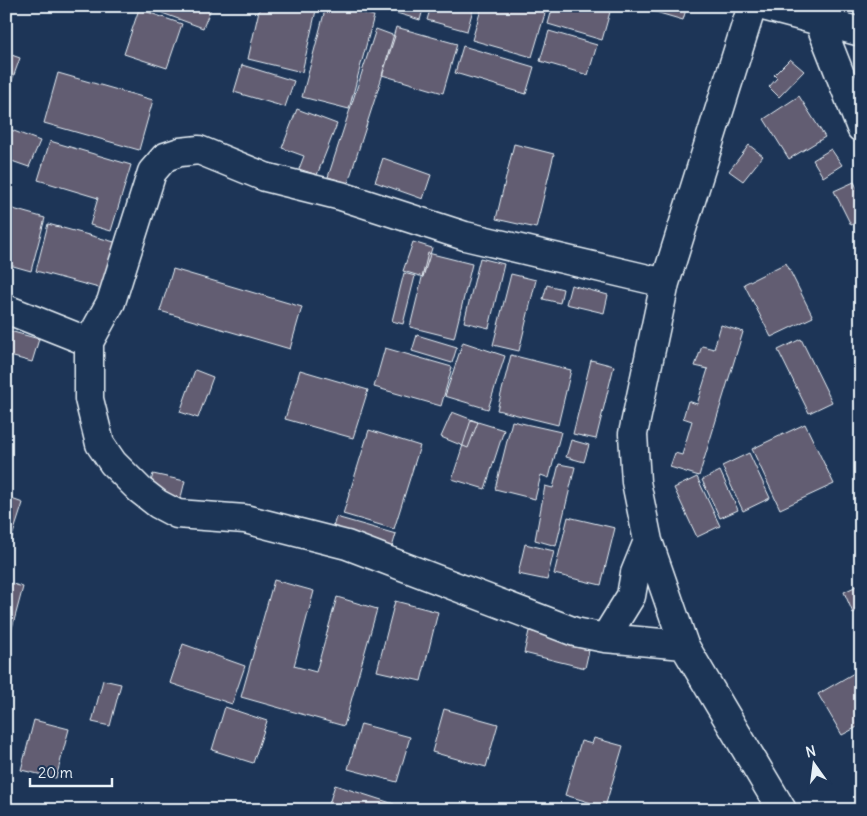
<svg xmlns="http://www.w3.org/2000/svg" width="867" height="816" viewBox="0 0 867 816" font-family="Delius,sans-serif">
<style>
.building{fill:#625d72;stroke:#e8f1f8}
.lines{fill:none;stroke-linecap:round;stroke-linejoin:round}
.minor-casing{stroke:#e8f1f8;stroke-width:31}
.minor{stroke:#1d3557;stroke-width:28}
</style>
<rect width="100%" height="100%" fill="#1d3557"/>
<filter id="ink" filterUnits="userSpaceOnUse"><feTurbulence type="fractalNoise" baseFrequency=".02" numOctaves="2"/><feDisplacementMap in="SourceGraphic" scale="10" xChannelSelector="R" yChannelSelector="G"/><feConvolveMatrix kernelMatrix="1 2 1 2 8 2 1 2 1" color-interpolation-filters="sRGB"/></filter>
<g filter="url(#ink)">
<!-- building -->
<path class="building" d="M143,6H212L203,28Z
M260,6H317L302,72L248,59Z
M326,6H335L374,16L349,109L302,97Z
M344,6H376L374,15Z
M391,6H424L420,20L390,11Z
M431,6H474L467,31L427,20Z
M482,6H532L546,10L532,57L472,40Z
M553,6H588L610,12L602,40L548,24Z
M635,6H687L683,20Z
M139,9L182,24L167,68L124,54Z
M396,27L457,44L443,93L382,75Z
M376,29L395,36L348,183L328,177Z
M549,31L597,45L588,75L540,61Z
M463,46L534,67L526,94L455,73Z
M6,53L20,58L10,86L6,85Z
M790,59L804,71L779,97L769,87L777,78L774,75Z
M242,65L294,81L285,107L234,92Z
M58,73L153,100L139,150L44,123Z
M799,96L825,137L789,159L764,119Z
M297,109L337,124L317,175L299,169L304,156L282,148Z
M6,128L40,141L29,167L6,159Z
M50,141L131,165L111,231L90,225L98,198L38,180Z
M514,144L554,154L536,228L496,219Z
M749,145L763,156L743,181L729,171Z
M831,149L842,165L823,177L813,160Z
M383,158L431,175L423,199L375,182Z
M854,182L861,196V220L851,225L834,191Z
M6,207L45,218L31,271L6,264Z
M48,224L122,244L110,291L36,271Z
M413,242L432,248L423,277L403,271Z
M428,253L472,264L454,338L410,327Z
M480,258L504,264L489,328L464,322Z
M786,263L813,317L771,337L744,284Z
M173,269L302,307L290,349L160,311Z
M404,273L415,276L403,324L392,321Z
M511,274L536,280L519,351L493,345Z
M547,285L563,289L560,303L543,299Z
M571,285L608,295L604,313L566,304Z
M721,325L743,332L699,476L670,467L675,453L682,455L692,421L683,418L688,401L697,404L708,369L695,366L702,346L714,349Z
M6,330L39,339L32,362L6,355Z
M417,335L457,347L452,363L412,351Z
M801,339L832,402L809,413L778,350Z
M463,342L505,356L488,409L445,396Z
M385,348L452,367L441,406L374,387Z
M511,355L571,370L558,425L497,410Z
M591,360L614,366L596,439L573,434Z
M195,370L213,377L198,418L180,412Z
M300,370L368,390L353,438L285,419Z
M452,412L478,422L468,448L441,437Z
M471,420L504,430L485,489L452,479Z
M512,421L561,432L549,478L541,475L535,499L495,489Z
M805,424L834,484L780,509L752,449Z
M369,430L420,446L394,529L343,514Z
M571,440L589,445L584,462L566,457Z
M749,453L770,498L743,511L722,466Z
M559,464L575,467L556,546L535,540L545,486L553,488Z
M720,471L738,510L720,518L702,480Z
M153,474L185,481L180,501L148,493Z
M697,477L720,526L697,537L674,488Z
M6,497L23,503L11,540L6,539Z
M336,517L396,534L390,554L330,537Z
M568,517L615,528L601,585L554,574Z
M525,544L554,551L547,580L518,574Z
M274,580L314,591L294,666L316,672L337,597L377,609L344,726L241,697Z
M6,582L23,587L11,632L6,630Z
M861,584V609L853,613L844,592Z
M395,601L438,612L421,681L377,671Z
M529,631L590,646L585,668L524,653Z
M183,644L245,666L232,704L170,683Z
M861,669V725L842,735L818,694Z
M103,680L121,684L110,726L92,722Z
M225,707L267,721L253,763L212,750Z
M444,709L498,724L486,767L432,752Z
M34,720L69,729L56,778L21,770Z
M361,724L410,737L397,782L348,769Z
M594,738L623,746L605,807L565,795L581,741L592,744Z
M335,785L394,804L392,810H327Z
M861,800V810H860L856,802Z"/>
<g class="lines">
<!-- minor casing -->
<g class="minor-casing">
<path id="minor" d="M752,6L665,283L633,434L636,482L648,541L684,645L782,810
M763,6L861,32
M819,21L861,128
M665,283L465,236L341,196L265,177L199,150L180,152L165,157L152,172L111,302L89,342V399L100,444L113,463L140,490L158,504L177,514L245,519L347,545L575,632L605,638L684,645
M6,309L89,342
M605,638L631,596L635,573L648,541"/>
</g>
<!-- minor -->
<use href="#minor" class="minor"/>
</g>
</g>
<!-- margin -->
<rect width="867" height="816" fill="none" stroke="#1d3557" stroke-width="25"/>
<rect x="12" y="12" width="842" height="791" fill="none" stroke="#e8f1f8" stroke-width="2" filter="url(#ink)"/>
<!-- north arrow -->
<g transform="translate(814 764) rotate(346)" stroke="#1d3557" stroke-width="4" paint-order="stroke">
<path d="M0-4L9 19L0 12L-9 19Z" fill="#e8f1f8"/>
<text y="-8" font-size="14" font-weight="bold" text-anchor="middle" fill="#e8f1f8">N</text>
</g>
<!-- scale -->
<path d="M30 778v8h82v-8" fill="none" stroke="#e8f1f8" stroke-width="2.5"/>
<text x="38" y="778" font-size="15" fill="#e8f1f8" stroke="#1d3557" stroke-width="4" paint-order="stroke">20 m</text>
</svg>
